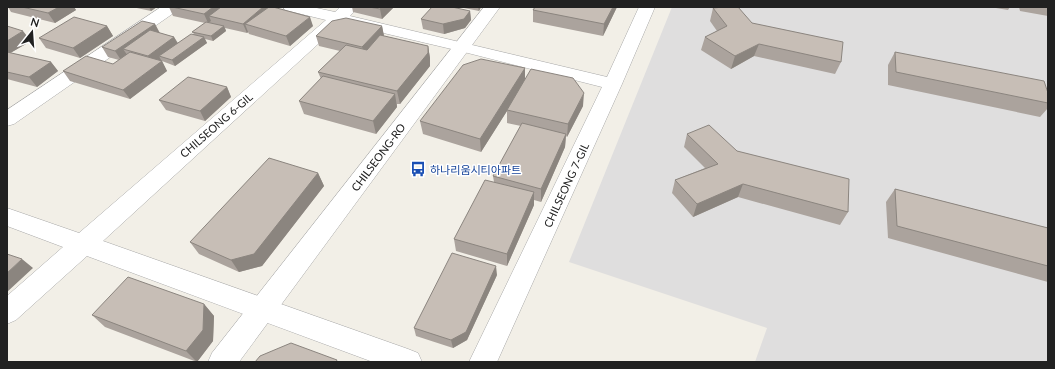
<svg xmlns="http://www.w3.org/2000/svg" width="1055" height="369" viewBox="0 0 1055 369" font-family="Lato,'Noto Sans KR',sans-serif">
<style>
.residential{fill:#dfdede}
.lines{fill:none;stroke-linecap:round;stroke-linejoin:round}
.minor-casing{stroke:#a8a8a8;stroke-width:1}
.tertiary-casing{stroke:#a8a8a8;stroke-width:1}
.minor{fill:#fff;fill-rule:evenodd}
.tertiary{fill:#fff;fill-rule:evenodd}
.wall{fill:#aba39d}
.shaded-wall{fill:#8b857f}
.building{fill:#c7beb6;stroke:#8b857f}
.labels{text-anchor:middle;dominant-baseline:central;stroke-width:3;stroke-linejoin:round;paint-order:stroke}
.street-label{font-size:11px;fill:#212121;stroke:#fff}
.transit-label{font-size:11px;fill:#164399;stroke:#fff;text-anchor:start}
</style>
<rect width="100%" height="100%" fill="#f2efe7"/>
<!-- residential -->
<path class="residential" d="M672,7H1048V362H755L767,328L569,262Z"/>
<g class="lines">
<!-- minor casing -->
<g class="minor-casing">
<path id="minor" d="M161,7H180L178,10L14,124L7,126V110Z
M283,7H312L335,12L340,7H358L350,16L607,77L639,7H655L622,84L497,362H469L602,87L460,51L341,23L103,241L408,349L418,353L422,362H373L87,256L16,320L7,324V296L63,247L7,226V208L79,233L326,20L285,10Z"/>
</g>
<!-- tertiary casing -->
<g class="tertiary-casing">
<path id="tertiary" d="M484,7H500L239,362H208L212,353Z"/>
</g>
<!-- minor -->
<use href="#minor" class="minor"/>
<!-- tertiary -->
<use href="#tertiary" class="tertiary"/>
</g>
<!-- wall -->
<path class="wall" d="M8,7H74L76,10L55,23L11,12Z
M132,7H157L151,11Z
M169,7H273L313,26L290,46L249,34L248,32L247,33L225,28L226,31L213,41L205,39L207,43L175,66L162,61L167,71L130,99L70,81L63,71L113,64L119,60L108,57L102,47L155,24L160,33L174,37L178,43L194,34L192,32L205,23L173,16Z
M352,7H394L382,19L353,12Z
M459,7H481L479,11Z
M535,7H617L603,36L533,22V10Z
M990,7H1010L1008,10Z
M1019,7H1048V16L1020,11Z
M713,8L752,23L841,62L835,74L754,56L731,69L701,50L705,37L717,31L710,21Z
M470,11L471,20L465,28L444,34L423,29L421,19Z
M7,26L31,41L10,53L51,62L58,71L37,87L7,79Z
M107,26L113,36L80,58L46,48L39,38Z
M382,26L384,36L428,46L430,58V66L400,104H397V107L376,134L304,114L299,101L321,79L318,72L340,51L319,46L316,36Z
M895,52L1048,93V108L1040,117L888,85V65Z
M525,68V78L583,106L567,137L566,136L565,147L541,202L534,200V205L507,266L456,251L454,239L494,182L493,176L521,126L507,123V111L481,152L423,134L420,121Z
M227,87L231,97L205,121L166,110L159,100Z
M687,134L737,151L848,212L840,225L738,197L693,217L672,193L675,180L705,168L684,147Z
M318,173L324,186L262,266L239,272L199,254L190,242Z
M895,189L1048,228V282L888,238L886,202Z
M497,275L467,340L453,348L416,336L414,328Z
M204,304L214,316L213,341L197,362L105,327L92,315Z"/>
<!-- shaded-wall -->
<path class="shaded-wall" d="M59,7H74L76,10L55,23L48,13Z
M149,7H157L151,11Z
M213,7H228L209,16L211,21L208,23L204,14Z
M263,7H269L245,24L248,32L247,33L243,24Z
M382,7H394L382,19L380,9Z
M478,7H481L479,11Z
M613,7H617L603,36L604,24Z
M470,11L471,20L465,28L444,34L443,24Z
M310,17L313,26L290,46L286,36Z
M155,24L160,34L123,49L128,56L121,60L115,51Z
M107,26L113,36L80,58L73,48Z
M224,26L226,31L213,41L211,36Z
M382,26L384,36L365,56L362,47Z
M23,31L31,41L7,55V41Z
M174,37L179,46L159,56L161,60L154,65L148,56Z
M204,37L207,43L175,66L172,60Z
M759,44L754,56L731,69L735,56Z
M428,46L430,58V66L400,104L397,91Z
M162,61L167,71L130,99L123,90Z
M51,62L58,71L37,87L29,77Z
M525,68V81L507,110V111L481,152L480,139Z
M227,87L231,97L205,121L200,111Z
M584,93L583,106L567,137L568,124Z
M395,94L397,107L376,134L373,121Z
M566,134L565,147L541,202V189Z
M318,173L324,186L262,266L239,272L231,260Z
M743,184L738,197L693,217L697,204Z
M534,192V205L507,266V254Z
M22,259L33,268L7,292V273Z
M496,266L497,275L467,340L453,348L451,340Z
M204,304L214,316L213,341L197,362L186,351Z"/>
<!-- building -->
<path class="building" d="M22,7H59L48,13Z
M172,7H213L204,14Z
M221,7H263L243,24L209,16Z
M269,7H273L310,17L286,36L245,24Z
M369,7H382L380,9Z
M432,7H452L470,11L464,19L443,24L421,19Z
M535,7H613L604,24L533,10Z
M724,7H738L752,23L843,42L841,62L759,44L735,56L705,37L727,26L713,8Z
M74,17L107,26L73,48L39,38Z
M346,18L382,26L362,47L316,36L332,21Z
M142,21L155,24L115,51L102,47Z
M206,22L224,26L211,36L192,32Z
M7,26L23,31L7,41Z
M150,30L174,37L148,56L123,49Z
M191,34L204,37L172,60L159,56Z
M380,35L428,46V53L397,91L318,72L346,45L367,50Z
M7,52L51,62L29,77L7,72Z
M130,52L162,61L123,90L63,71L86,56L113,64Z
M895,52L1044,81L1048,93V103L896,72Z
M481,59L525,68L480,139L420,121L463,65Z
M531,69L573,78L584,93L568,124L507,110Z
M323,76L395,94L373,121L299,101Z
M188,77L227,87L200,111L159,100Z
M522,123L566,134L541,189L493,176Z
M709,125L737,151L849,179L848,212L743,184L697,204L675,180L718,164L687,134Z
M269,158L318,173L254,254L231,260L190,242Z
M485,180L534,192L507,254L454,239Z
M895,189L1048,228V266L897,226Z
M452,253L496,266L466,332L451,340L414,328Z
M7,254L22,259L7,273Z
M128,277L204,304L203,330L186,351L92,315Z
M291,343L337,360L336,362H255L260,356Z"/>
<!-- icons -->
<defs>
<g id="bus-bare" transform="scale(1.2)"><path d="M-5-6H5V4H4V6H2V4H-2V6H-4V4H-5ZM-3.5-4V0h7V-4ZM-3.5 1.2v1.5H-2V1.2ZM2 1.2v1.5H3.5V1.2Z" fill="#1a4fb4" stroke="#fff" stroke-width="2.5" paint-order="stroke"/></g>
</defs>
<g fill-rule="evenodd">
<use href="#bus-bare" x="418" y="169"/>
</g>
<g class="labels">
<!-- street labels -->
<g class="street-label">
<text transform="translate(216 125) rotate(-41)">CHILSEONG 6-GIL</text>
<text transform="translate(378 157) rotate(-53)">CHILSEONG-RO</text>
<text transform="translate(566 185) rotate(-65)">CHILSEONG 7-GIL</text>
</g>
<!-- transit labels -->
<g class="transit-label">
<text x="430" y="169">하나리움시티아파트</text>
</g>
</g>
<!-- border -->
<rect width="1055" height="369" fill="none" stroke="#212121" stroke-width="16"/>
<!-- north arrow -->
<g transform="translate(32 32) rotate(17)" stroke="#ffffff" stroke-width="3" paint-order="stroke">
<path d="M0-3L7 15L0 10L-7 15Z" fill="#212121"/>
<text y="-6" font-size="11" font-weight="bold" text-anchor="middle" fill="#212121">N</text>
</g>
</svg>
